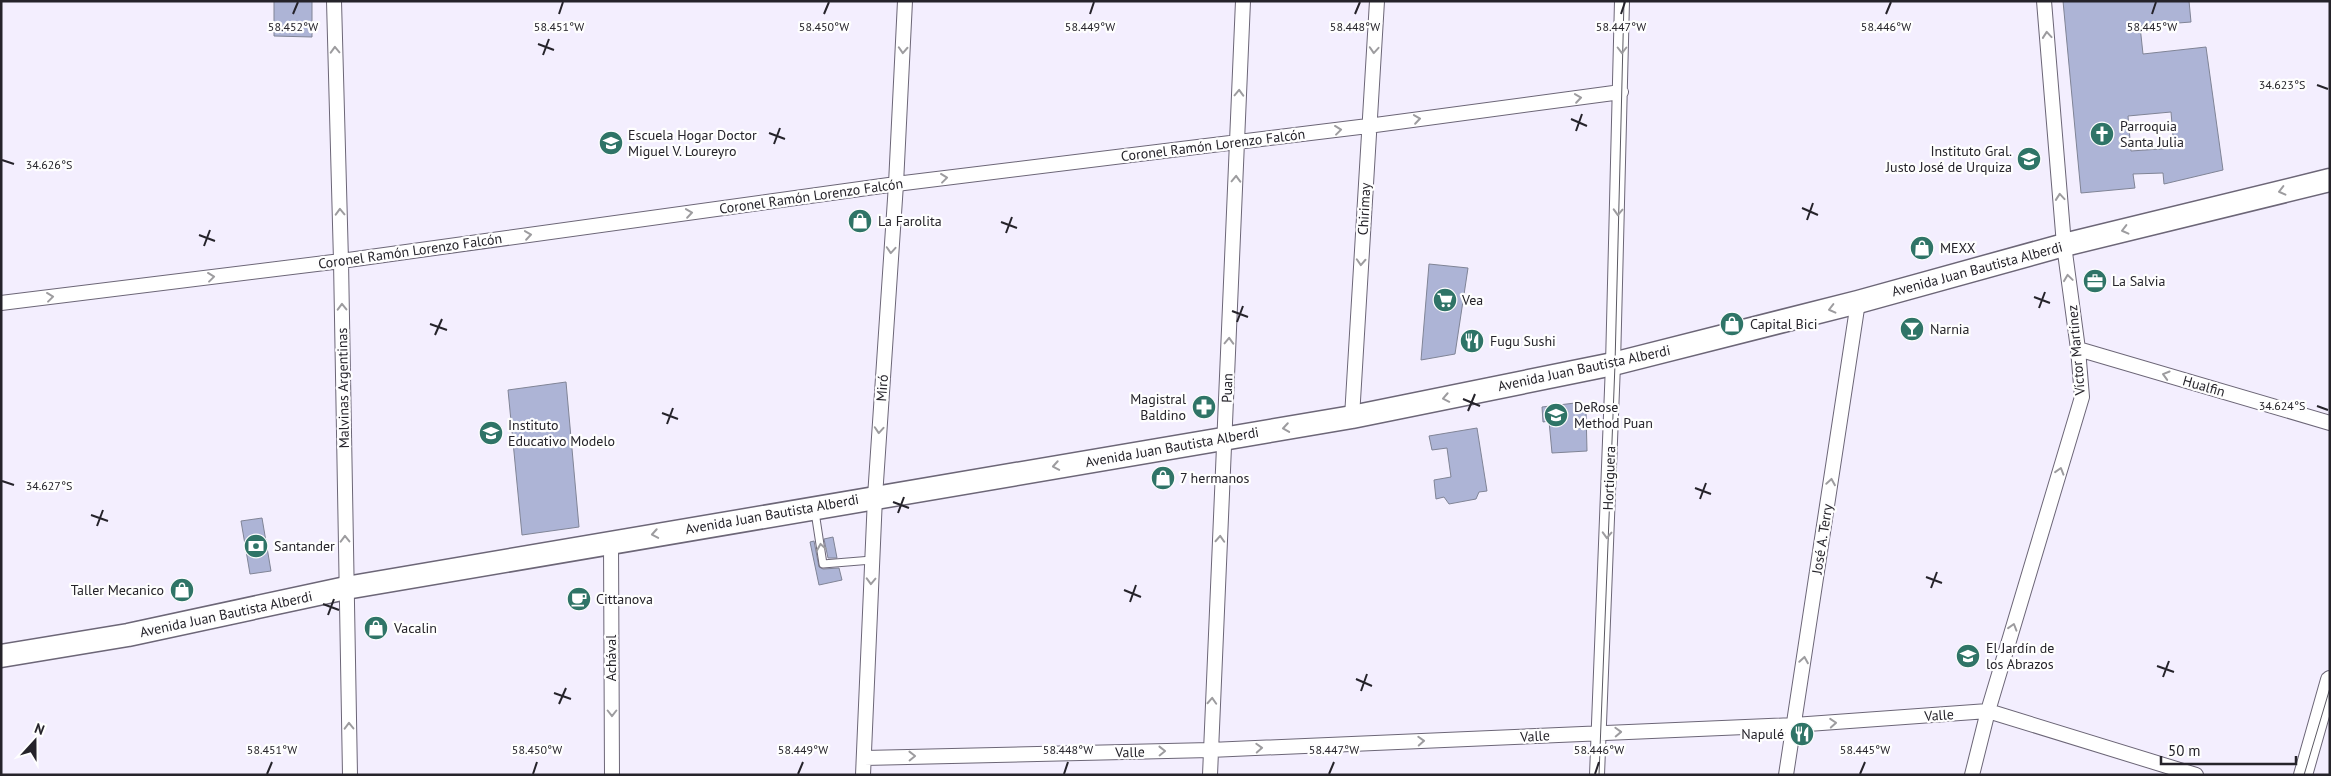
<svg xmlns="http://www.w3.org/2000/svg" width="2331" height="776" viewBox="0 0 2331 776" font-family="'PT Sans',sans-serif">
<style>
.building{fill:#adb4d6;stroke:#808496;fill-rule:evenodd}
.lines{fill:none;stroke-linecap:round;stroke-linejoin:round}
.service-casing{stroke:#6c6677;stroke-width:9}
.minor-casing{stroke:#6c6677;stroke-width:16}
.tertiary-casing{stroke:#6c6677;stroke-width:20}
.primary-casing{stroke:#6c6677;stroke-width:25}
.service{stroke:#fff;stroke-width:7}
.minor{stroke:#fff;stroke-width:14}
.tertiary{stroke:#fff;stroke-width:18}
.primary{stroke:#fff;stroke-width:22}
.tram{stroke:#5b5962;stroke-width:1}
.oneway{stroke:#9d9c9f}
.ticks{fill:none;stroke:#25232a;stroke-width:2}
.labels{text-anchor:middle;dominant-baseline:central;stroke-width:4.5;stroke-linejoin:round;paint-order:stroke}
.poi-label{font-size:14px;fill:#25232a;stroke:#fefefe;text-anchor:start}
.street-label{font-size:14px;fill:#25232a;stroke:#fefefe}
.ticks-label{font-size:12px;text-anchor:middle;fill:#25232a;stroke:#fefefe;stroke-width:4.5;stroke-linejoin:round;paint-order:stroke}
</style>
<rect width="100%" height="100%" fill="#f3eefe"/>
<!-- building -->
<path class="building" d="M274,1H312V37L274,36Z
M2063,1H2189L2191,22L2140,26L2143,54L2206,47L2223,170L2164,184L2163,173L2133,174L2135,188L2081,193ZM2171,112L2174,148L2131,151L2128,116Z
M1429,264L1468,268L1455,354L1421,360Z
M566,382L579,527L522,535L508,390Z
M1575,403L1582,405L1586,410L1587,451L1552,453L1549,421L1543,422L1542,407Z
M1477,428L1487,491L1479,492L1476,499L1449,504L1444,497L1436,499L1434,480L1451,477L1447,448L1432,450L1429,436Z
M262,518L271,571L250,574L241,521Z
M833,537L837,558H828L824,539Z
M814,541L819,567L823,569L839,568L842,580L819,585L810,542Z"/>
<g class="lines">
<!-- service casing -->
<g class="service-casing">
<path id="service" d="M815,512L823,564L872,560"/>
</g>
<!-- minor casing -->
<g class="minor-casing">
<path id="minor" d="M334,1L341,261L350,775
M1,303L341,261L896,184L1368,126L1621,92
M2078,349L2330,423
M1352,417L1377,1
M611,542L612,775
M864,758L1210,750L1794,725L1988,711L2196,775
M863,775L875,497L896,184L905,1
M1210,775L1243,1
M1597,775L1613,364L1622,1
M1786,775L1858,302
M1972,775L1988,711L2082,397L2078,349L2064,245L2044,1"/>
</g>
<!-- tertiary casing -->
<g class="tertiary-casing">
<path id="tertiary" d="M2303,775L2330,680"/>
</g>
<!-- primary casing -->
<g class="primary-casing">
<path id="primary" d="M1,656L128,635L346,588L1352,417L1613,364L1858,302L2064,245L2330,180"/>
</g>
<!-- service -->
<use href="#service" class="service"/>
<!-- minor -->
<use href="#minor" class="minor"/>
<!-- tertiary -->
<use href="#tertiary" class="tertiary"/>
<!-- primary -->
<use href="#primary" class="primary"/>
<!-- tram -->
<path class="tram" d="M1599,775L1615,364L1624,1
M2304,775L2330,688"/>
</g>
<!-- one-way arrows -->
<defs><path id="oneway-chevron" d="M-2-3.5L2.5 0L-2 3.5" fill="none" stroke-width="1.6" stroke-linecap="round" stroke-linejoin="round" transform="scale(1.25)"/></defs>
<g class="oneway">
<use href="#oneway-chevron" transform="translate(2047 35) rotate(-95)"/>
<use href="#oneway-chevron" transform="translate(335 50) rotate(-92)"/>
<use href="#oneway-chevron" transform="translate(903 50) rotate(93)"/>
<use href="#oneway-chevron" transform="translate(1374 50) rotate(94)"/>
<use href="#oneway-chevron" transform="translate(1622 50) rotate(90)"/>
<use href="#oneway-chevron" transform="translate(1239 93) rotate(-88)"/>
<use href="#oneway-chevron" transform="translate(1578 98) rotate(-8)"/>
<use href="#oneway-chevron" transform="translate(1417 119) rotate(-8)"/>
<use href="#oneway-chevron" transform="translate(1338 130) rotate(-7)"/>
<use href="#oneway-chevron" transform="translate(944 178) rotate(-7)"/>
<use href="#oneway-chevron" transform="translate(1236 179) rotate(-88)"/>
<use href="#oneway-chevron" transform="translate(2282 191) rotate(166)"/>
<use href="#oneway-chevron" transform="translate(2060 197) rotate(-95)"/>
<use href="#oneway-chevron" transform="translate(340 212) rotate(-92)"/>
<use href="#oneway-chevron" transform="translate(1618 212) rotate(92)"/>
<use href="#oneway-chevron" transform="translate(689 213) rotate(-8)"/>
<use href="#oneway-chevron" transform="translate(2125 230) rotate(166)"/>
<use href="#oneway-chevron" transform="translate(528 235) rotate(-8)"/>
<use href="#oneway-chevron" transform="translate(891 250) rotate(94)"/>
<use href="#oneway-chevron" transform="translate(1361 262) rotate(93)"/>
<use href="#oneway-chevron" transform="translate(211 277) rotate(-7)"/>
<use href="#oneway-chevron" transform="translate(2068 278) rotate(-98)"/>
<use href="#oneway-chevron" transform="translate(50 297) rotate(-7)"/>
<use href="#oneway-chevron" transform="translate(342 307) rotate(-91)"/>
<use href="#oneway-chevron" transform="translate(1832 309) rotate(166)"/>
<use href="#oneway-chevron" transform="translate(1229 341) rotate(-88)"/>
<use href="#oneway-chevron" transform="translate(2166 375) rotate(-164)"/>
<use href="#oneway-chevron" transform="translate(1446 398) rotate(169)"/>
<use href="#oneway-chevron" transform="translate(1286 428) rotate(171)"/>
<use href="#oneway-chevron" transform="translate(879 430) rotate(94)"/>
<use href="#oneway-chevron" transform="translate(1056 466) rotate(170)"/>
<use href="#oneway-chevron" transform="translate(2060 471) rotate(-73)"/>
<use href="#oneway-chevron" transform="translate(1831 482) rotate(-81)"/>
<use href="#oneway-chevron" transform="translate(655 534) rotate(170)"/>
<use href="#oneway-chevron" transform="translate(1607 535) rotate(92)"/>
<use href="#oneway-chevron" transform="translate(345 539) rotate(-91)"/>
<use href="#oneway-chevron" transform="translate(1220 539) rotate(-87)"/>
<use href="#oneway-chevron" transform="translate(821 547) rotate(-99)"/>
<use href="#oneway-chevron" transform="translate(871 581) rotate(92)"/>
<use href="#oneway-chevron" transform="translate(2013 627) rotate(-73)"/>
<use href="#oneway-chevron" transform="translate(1804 660) rotate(-81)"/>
<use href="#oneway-chevron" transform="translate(1212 701) rotate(-87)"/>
<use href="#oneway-chevron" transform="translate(612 713) rotate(90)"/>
<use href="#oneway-chevron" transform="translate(1833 723) rotate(-4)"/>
<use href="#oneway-chevron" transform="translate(349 726) rotate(-91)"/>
<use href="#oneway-chevron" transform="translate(1618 732) rotate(-2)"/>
<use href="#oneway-chevron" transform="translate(1421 741) rotate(-3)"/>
<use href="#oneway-chevron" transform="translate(1259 748) rotate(-3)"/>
<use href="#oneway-chevron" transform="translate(1162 751) rotate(-1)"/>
<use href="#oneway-chevron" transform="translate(912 756) rotate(-1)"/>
</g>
<!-- ticks -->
<path class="ticks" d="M293,14L298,2M559,14L563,2M824,14L829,2M1090,14L1094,2M1355,14L1360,2M1621,14L1625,2M1886,14L1891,2M2152,14L2156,2M538,44L554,50M543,55L549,39M2317,85L2328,89M1571,119L1587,126M1576,131L1582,114M769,133L785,139M774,144L780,128M2,160L14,164M1802,208L1818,215M1807,220L1813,203M1001,222L1017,228M1006,233L1012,217M199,235L215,241M204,246L210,230M2034,297L2050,303M2039,308L2045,292M1232,311L1248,317M1237,322L1243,306M430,324L447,330M435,335L442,319M1463,399L1480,406M2317,406L2328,410M1468,411L1475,394M662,413L678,419M667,424L673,408M2,481L14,485M1695,488L1711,494M1700,499L1706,483M893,502L909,508M898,513L904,497M91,515L108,521M97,526L103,510M1926,577L1942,583M1931,588L1937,572M1124,590L1141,597M1130,602L1136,585M323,604L339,610M328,615L334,599M2157,666L2174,672M2163,677L2169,661M1356,679L1372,686M1361,691L1367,674M554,693L571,699M559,704L566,688M267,774L272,762M533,774L537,762M798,774L803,762M1064,774L1068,762M1329,774L1334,762M1595,774L1599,762M1860,774L1865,762"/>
<!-- icons -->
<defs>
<g id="church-disc" transform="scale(1.25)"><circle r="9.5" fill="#2f7467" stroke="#fefefe"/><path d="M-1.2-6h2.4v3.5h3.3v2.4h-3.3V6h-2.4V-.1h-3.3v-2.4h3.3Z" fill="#fff"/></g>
<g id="school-disc" transform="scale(1.25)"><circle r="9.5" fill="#2f7467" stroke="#fefefe"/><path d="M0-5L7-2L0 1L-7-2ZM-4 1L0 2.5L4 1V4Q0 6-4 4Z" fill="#fff"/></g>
<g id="shop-disc" transform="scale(1.25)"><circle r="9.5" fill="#2f7467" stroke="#fefefe"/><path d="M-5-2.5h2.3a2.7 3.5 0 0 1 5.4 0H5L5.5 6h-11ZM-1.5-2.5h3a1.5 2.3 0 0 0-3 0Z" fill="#fff"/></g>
<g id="office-disc" transform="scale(1.25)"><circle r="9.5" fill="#2f7467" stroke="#fefefe"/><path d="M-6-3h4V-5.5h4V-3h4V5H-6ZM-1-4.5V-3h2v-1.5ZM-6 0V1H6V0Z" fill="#fff"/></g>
<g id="supermarket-disc" transform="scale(1.25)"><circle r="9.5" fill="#2f7467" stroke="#fefefe"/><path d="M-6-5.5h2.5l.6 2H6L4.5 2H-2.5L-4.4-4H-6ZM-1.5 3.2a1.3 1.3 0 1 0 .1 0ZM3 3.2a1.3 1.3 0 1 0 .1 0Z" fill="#fff"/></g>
<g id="bar-disc" transform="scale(1.25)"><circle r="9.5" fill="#2f7467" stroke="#fefefe"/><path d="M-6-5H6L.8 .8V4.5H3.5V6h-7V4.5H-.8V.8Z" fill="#fff"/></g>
<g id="restaurant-disc" transform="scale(1.25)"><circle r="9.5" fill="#2f7467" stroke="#fefefe"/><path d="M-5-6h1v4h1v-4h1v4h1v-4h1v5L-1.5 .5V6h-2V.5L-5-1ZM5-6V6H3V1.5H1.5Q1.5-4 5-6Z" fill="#fff"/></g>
<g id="pharmacy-disc" transform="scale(1.25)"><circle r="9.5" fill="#2f7467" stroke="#fefefe"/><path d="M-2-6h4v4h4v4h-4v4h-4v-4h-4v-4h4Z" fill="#fff"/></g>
<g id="university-disc" transform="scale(1.25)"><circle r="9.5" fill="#2f7467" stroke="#fefefe"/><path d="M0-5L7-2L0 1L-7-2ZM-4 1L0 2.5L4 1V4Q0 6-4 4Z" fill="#fff"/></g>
<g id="bank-disc" transform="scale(1.25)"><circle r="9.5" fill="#2f7467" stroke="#fefefe"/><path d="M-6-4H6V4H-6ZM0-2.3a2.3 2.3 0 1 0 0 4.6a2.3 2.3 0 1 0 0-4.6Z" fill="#fff"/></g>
<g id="cafe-disc" transform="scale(1.25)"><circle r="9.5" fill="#2f7467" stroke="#fefefe"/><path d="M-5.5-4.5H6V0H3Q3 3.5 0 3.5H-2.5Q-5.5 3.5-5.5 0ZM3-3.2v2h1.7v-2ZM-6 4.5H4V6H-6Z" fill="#fff"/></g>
</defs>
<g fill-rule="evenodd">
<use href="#church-disc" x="2102" y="134"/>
<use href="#school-disc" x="611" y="143"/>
<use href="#school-disc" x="2029" y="159"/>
<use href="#shop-disc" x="860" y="221"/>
<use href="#shop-disc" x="1922" y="248"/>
<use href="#office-disc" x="2095" y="281"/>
<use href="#supermarket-disc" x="1445" y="300"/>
<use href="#shop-disc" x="1732" y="324"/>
<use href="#bar-disc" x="1912" y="329"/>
<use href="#restaurant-disc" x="1472" y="341"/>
<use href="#pharmacy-disc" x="1204" y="407"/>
<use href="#university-disc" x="1556" y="415"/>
<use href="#school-disc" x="491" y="433"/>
<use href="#shop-disc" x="1163" y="478"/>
<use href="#bank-disc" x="256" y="546"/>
<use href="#shop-disc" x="182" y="590"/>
<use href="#cafe-disc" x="579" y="599"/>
<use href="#shop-disc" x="376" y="628"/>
<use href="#school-disc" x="1968" y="656"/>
<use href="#restaurant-disc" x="1802" y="734"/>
</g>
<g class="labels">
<!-- poi labels -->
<g class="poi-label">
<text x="2120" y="126">Parroquia<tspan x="2120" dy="16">Santa Julia</tspan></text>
<text x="628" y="135">Escuela Hogar Doctor<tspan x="628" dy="16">Miguel V. Loureyro</tspan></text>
<text x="2012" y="151" text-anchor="end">Instituto Gral.<tspan x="2012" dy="16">Justo José de Urquiza</tspan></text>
<text x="878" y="221">La Farolita</text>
<text x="1940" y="248">MEXX</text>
<text x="2112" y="281">La Salvia</text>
<text x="1462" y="300">Vea</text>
<text x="1750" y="324">Capital Bici</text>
<text x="1930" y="329">Narnia</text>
<text x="1490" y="341">Fugu Sushi</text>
<text x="1186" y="399" text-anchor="end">Magistral<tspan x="1186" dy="16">Baldino</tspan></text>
<text x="1574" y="407">DeRose<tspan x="1574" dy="16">Method Puan</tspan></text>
<text x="508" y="425">Instituto<tspan x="508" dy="16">Educativo Modelo</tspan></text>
<text x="1180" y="478">7 hermanos</text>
<text x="274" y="546">Santander</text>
<text x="164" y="590" text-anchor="end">Taller Mecanico</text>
<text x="596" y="599">Cittanova</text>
<text x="394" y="628">Vacalin</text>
<text x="1986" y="648">El Jardín de<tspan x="1986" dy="16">los Abrazos</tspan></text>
<text x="1784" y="734" text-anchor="end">Napulé</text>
</g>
<!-- street labels -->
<g class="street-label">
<text transform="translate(1213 145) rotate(-7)">Coronel Ramón Lorenzo Falcón</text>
<text transform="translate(811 196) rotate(-8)">Coronel Ramón Lorenzo Falcón</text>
<text transform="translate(1364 209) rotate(-87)">Chirimay</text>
<text transform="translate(410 251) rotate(-8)">Coronel Ramón Lorenzo Falcón</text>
<text transform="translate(1977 269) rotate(-15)">Avenida Juan Bautista Alberdi</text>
<text transform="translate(2076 350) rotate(-95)">Víctor Martínez</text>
<text transform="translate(1584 368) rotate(-12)">Avenida Juan Bautista Alberdi</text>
<text transform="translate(2204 386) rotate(16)">Hualfin</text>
<text transform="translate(343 388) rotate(-91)">Malvinas Argentinas</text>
<text transform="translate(882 388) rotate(-86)">Miró</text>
<text transform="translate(1227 388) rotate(-88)">Puan</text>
<text transform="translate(1172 447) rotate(-10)">Avenida Juan Bautista Alberdi</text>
<text transform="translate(1609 478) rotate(-88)">Hortiguera</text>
<text transform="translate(772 514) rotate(-10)">Avenida Juan Bautista Alberdi</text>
<text transform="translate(1822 539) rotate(-81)">José A. Terry</text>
<text transform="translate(226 614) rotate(-12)">Avenida Juan Bautista Alberdi</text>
<text transform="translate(611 658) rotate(-90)">Achával</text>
<text transform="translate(1939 715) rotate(-4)">Valle</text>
<text transform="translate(1535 736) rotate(-3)">Valle</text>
<text transform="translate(1130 752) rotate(-1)">Valle</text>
</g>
</g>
<g class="ticks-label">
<text x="2152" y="31">58.445°W</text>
<text x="293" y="31">58.452°W</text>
<text x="559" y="31">58.451°W</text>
<text x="824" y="31">58.450°W</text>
<text x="1090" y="31">58.449°W</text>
<text x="1355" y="31">58.448°W</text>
<text x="1621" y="31">58.447°W</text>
<text x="1886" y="31">58.446°W</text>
<text x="2282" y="89">34.623°S</text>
<text x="49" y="169">34.626°S</text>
<text x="2282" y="410">34.624°S</text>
<text x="49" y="490">34.627°S</text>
<text x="272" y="754">58.451°W</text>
<text x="537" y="754">58.450°W</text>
<text x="803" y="754">58.449°W</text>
<text x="1068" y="754">58.448°W</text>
<text x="1334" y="754">58.447°W</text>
<text x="1599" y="754">58.446°W</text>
<text x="1865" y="754">58.445°W</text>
</g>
<!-- border -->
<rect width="2331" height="776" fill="none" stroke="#25232a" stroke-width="5"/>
<!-- north arrow -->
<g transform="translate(35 741) rotate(21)" stroke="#fefefe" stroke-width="4" paint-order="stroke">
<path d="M0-4L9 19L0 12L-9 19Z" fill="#25232a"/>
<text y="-8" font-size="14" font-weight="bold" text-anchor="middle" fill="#25232a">N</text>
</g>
<!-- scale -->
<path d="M2161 756v8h135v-8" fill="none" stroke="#25232a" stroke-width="2.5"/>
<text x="2168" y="756" font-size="15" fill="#25232a" stroke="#fefefe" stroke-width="4" paint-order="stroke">50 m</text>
</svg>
